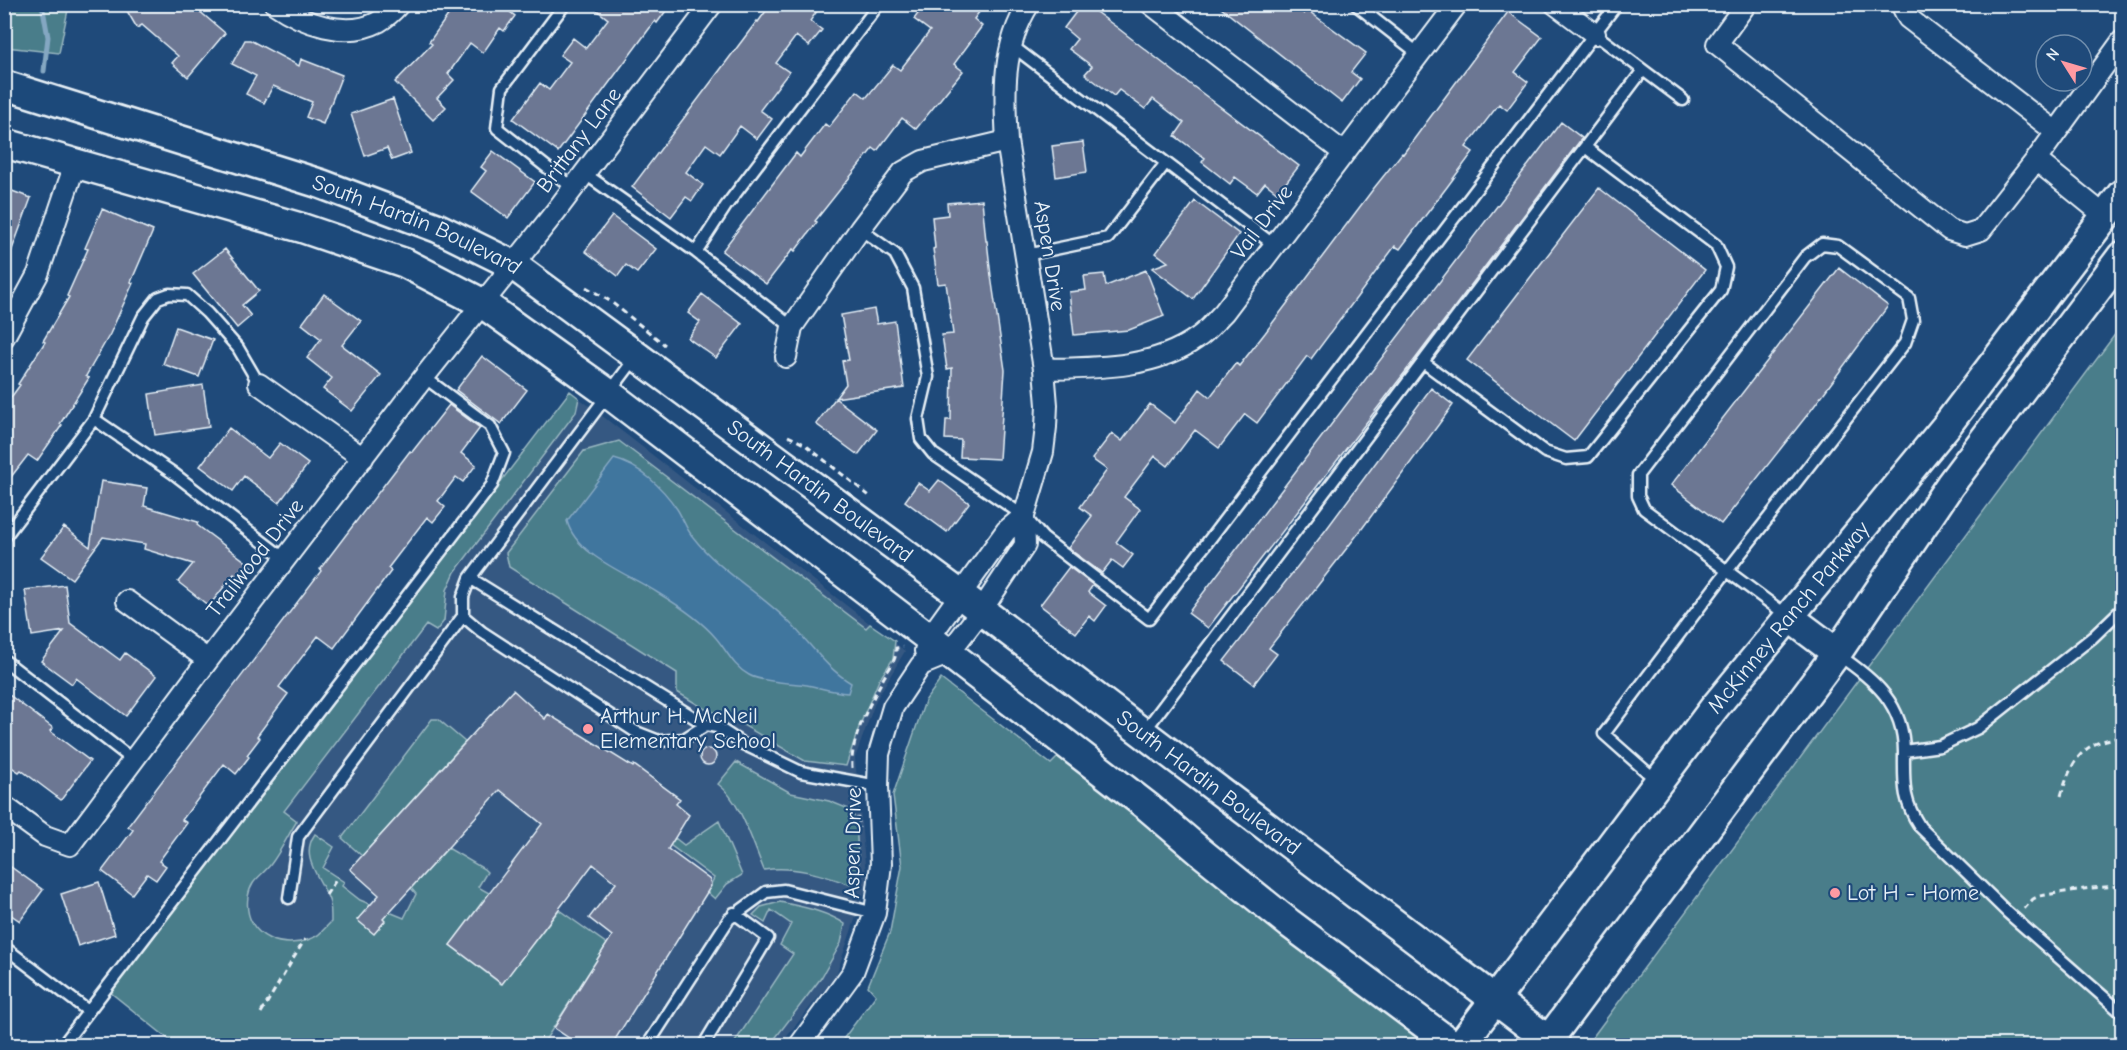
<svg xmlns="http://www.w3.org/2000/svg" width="2127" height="1050" viewBox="0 0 2127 1050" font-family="'Comic Neue',sans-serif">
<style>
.built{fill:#365882}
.green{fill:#4a7d8a;stroke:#99b7c1;stroke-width:1.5}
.water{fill:#41769e;stroke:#84a7c2;stroke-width:1.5}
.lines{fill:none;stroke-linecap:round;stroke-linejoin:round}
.stream{stroke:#84a7c2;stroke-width:5}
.building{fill:#6c7793;stroke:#e8f1f8;stroke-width:1.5}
.service-casing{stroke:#e8f1f8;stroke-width:15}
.minor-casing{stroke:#e8f1f8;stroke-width:24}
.secondary-casing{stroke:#e8f1f8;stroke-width:33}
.path{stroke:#e8f1f8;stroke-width:3;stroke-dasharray:6 4.5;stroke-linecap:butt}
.service{stroke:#1f4a7a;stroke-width:10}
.minor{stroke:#1f4a7a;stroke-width:20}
.secondary{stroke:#1f4a7a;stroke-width:28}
.poi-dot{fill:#ff9aa2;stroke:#1f4a7a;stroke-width:2}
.labels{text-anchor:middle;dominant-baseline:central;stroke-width:4.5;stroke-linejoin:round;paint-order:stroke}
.street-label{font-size:22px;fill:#e8f1f8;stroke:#1f4a7a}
.poi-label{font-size:22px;fill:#e8f1f8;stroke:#1f4a7a;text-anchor:start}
</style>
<rect width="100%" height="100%" fill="#1f4a7a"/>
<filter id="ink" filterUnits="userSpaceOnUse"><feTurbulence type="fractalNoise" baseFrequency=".0167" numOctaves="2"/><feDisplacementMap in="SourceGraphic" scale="12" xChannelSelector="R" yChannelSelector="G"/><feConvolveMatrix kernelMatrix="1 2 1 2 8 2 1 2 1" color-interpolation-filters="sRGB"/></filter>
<g filter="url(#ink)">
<!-- built -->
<path class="built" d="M570,391L905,651L876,700L855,758L867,885L836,975L780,1045H176L110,992Z"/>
<!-- green -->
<path class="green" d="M7,5H69L59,53L6,47Z
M2122,325V1045L1601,1046L1592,1038Z
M570,391L579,398L576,412L455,572L447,590L444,621L436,631L426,625L284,811L297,821C288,835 281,851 271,864C261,877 251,879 248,897C242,938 287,954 318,935C322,932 327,926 331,922C331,916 331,909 330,903C323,880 298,858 315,834L334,847L323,868L344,882L342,886L360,900L404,918L416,894L411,888L448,848L484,869L487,872L478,887L489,893L450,945L501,984L559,910L607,944L544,1042L548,1045H176L110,992Z
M619,441L866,628L870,624L895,641L893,659L879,680L859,727L846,766L805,761L731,718L705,709L677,692V673L509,567L506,553L584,451Z
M941,679L1051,764L1061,754L1419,1038L1413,1046H838L876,995L868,986L890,932L902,866L893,795L925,701Z
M432,719H438L465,742L362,856L342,838Z
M736,762L791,793L829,801L849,809L856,820L859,874L856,883L851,885C824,875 793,865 764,870C753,844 741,801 718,784Z
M719,821L742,875L727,884L715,899L707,892L714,878L670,845L675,838L684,845Z
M780,902C802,907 826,911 845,924L841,943L821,978L770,1045H733L793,954L780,945L791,924L771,910L765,923L753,915L761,907Z"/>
<!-- water -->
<path class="water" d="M614,459C639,465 662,487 677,509C683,518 686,529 693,537C719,571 759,592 789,622C811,644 825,667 851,683L848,693C833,692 821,688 807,685C793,683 760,682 749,675C733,666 727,651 716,638C701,620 678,605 658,593C629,574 576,556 567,521Z"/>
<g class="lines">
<!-- stream -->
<path class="stream" d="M42,4L48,37L44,71"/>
</g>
<!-- building -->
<path class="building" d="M123,4H191L225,33L188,77L172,63L178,56L142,25L137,28Z
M456,4H500L515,16L504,31L500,28L483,53L470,43L448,74L454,80L437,98L446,107L433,120L395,82L432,44L429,42Z
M589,4H671L657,23L655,21L558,152L513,119L540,83L549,90L570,62L560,55L573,38L586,48L608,19Z
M771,4H822L810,21L822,30L809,46L796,36L776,63L789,72L760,110L772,119L757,139L740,126L720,154L706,144L686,172L703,185L692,201L686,197L671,217L632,187L757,21L758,22Z
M925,4H985L974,19L982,26L954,64L963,71L916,129L902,118L877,151L873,148L815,221L817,222L795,251L793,249L766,284L722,251L796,153L800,157L825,124L829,127L857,91L866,98L893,65L900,70L930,31L914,19Z
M1082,4H1085L1119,29L1186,81L1299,166L1278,193L1265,183L1257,193L1235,177L1230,184L1202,162L1205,158L1175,136L1184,123L1153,99L1145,109L1119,90L1114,96L1085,74L1092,66L1069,49L1077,39L1064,28Z
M1216,4H1291L1304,14L1307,10L1366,53L1351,72L1360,79L1342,103Z
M1508,12L1542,37L1515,72L1528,82L1507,110L1499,104L1466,147L1473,152L1447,187L1400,249L1395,246L1311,359L1307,356L1257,423L1245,414L1219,448L1195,430L1168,466L1155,456L1124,497L1140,509L1116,542L1133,555L1123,568L1112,560L1102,573L1068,548L1092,516L1080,507L1107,470L1092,459L1112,433L1122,441L1150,404L1175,423L1200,389L1210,397L1236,363L1239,366L1265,333L1374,188L1402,153L1403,154Z
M245,40H250L299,66L301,59L342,75L323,124L306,117L312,102L273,86L264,103L246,94L256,76L232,64Z
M393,99L411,153L392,160L387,148L365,156L351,114Z
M1561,122L1582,138L1416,358L1208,628L1188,613Z
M1083,142L1087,172L1056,177L1052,146Z
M493,151L535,182L508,218L471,191L486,171L481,167Z
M4,188L31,198L6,266H4Z
M1599,188L1705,270L1574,441L1467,360Z
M982,200L986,241H987L991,276L1005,370L999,459L960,457L961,440L945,439L946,420H951L952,368L947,369L942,335L953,334L946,283L938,284L933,249L935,248L932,217L948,215L947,203Z
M1195,201L1239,234L1193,299L1152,268L1168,262L1156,253Z
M102,209L153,231L131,282L133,283L110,334L86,376L89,378L60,424L62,425L37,461L28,455L4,486V407L20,385L18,384L45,342L43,341L69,297L67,296L88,249L85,248Z
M612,216L656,249L637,273L626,265L618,276L585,251Z
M225,249L259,291L242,305L251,316L237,328L193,274Z
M1839,268L1888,306L1812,409L1721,524L1671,485Z
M1146,270L1164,316L1129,330L1074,335L1069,292L1086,290L1084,276L1104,274L1106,286Z
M324,294L361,321L342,345L381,375L352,411L323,389L332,378L307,358L321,339L302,324Z
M702,294L742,324L716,358L688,338L700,322L688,313Z
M874,309L877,324L895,321L904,388L835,398L877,430L858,455L816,424L846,384L842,361L849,360L841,315Z
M176,327L213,340L199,377L163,364Z
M482,356L527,390L501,424L456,390Z
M203,385L209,427L155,435L149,394Z
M1431,388L1453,405L1361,530L1269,648L1277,654L1254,684L1224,661L1325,531Z
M449,405L480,428L461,453L476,465L463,482L456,477L438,501L445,507L433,522L427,517L388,568L391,571L334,648L318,636L279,687L288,694L257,736L260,738L247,755L249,757L236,774L224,764L182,820L187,823L159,861L166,866L156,880L147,874L132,894L102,871L133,830L128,826L321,571L320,569L345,536L410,451L412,452Z
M229,428L268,458L280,443L308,464L279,503L244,476L233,491L200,466Z
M939,480L969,503L947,532L905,501L918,483L930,491Z
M101,481L147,488L144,506L198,522L197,525L253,567L243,581L234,574L209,606L178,582L193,564L144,549L145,544L103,537L72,579L41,557L64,527L90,547Z
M1069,567L1093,585L1088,592L1106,606L1095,621L1089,616L1076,633L1040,605Z
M65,585L70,623L120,660L125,653L156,676L126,716L76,678L72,684L41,661L64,631L32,636L25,590Z
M513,690L545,719L548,714L633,767L634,765L680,799L676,804L689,815L668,849L710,880L711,886L611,1046H581L554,1028L612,936L589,918L616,883L593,864L502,984L450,945L542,824L500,790L383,919L385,921L374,934L357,920L379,895L350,869Z
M4,691L53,728L50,731L90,761L61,800L21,770L19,772L4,762Z
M700 757a8 8 0 1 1 16 0a8 8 0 1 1-16 0Z
M4,862L43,890L20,921L4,910Z
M99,882L115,934L78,946L61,894Z"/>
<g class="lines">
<!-- service casing -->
<g class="service-casing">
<path id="service" d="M565,4L502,88L497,128L573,188
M1355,4L1419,54
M1595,34L1683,100
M1011,45L1274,245
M584,173L696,252L792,327
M860,229L895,254L913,288L928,377L918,419L921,439L933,454L1024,516L1043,538L1149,619L1617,4
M696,252L726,206L879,4
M1026,255L1108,238L1165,164
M636,357L470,578L463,597V616L482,632L636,732L659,741L684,739L706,725
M1423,362L1545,452L1566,459L1588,457L1721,290L1726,267L1716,245L1585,147
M94,419L173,473L285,559
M4,538L94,419L143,317L158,298L169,294L187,295L207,313L238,348L259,384
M470,578L674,705L706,725L717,727L743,744L801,772L878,786
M1837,654C1874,679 1904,704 1904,752C1904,784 1902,799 1920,827L2007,912L2122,1013
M4,660L133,760
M1143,733L1643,70
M1904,751L1940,746L1978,728L2093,637L2122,609
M1657,781L1604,734L1727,571L1905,343L1913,320L1909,298L1838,246L1822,244L1805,257L1638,475V496L1644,509L1789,617
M289,898L298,837L463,616
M4,947L88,1011
M62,1046L492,485L504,453L490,426L424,377
M647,1046L729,919L766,892L784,890L875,913
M703,1046L768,938L734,913"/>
</g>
<!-- minor casing -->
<g class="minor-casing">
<path id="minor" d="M275,4C302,23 346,39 378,22C385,18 393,11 399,4
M1151,4L1344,153
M1555,4L1595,34
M1746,4L1717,44L1949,230L1965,235L1981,230L2036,160L2122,41
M1901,4L1908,18L2056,132
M2036,160L2105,216
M4,337L38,274L75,164
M786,357L792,327L860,229L903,172L923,161L1007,141
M1044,369C1095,368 1154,369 1197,338C1207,332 1215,321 1224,312L1457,4
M259,384L363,458
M127,601L208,660
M925,651L929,638L1006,531L1024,516
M4,806L45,836L70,845L208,660L424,377L556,211L712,4
M799,1046L853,972L875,913L881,864L878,786L879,754L893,707L921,665L948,654L981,611L1025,545L1024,516L1043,452L1046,427L1047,405L1044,369L1007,141C1004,94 1002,46 1029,4"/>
</g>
<!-- secondary casing -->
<g class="secondary-casing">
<g id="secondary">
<path id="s1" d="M4,85L321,184L438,228L513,265L961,595L1556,1046"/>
<path d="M4,143L302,228L405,263L482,303L609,394L929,638L1148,807L1202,853L1289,923L1454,1046"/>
<path d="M1789,617L1837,653"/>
<path id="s2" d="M1460,1046L1714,708L1947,425L2122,194"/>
<path d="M1544,1046L1837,653L1950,485L2122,256"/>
</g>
</g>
<!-- path -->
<path class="path" d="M586,287L610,301L665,345
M788,436L804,444L872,498
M852,768C850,739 869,706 882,681C888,669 897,661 896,648L903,647
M855,796L859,828
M2061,796C2072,759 2082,742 2122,737
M326,895L338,877
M2024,909L2033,899L2039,896L2090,888L2122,886
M261,1013L305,939"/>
<!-- service -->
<use href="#service" class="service"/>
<!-- minor -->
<use href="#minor" class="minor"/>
<!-- secondary -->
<use href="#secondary" class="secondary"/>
</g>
</g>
<!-- markers -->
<g class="poi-dot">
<circle cx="588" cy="729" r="6"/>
<circle cx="1835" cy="893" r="6"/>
</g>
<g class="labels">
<!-- street labels -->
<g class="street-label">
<text transform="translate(579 140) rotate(-53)">Brittany Lane</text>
<text transform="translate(1262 222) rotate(-53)">Vail Drive</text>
<text stroke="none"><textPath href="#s1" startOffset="436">South Hardin Boulevard</textPath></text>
<text transform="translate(1050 256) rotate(81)">Aspen Drive</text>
<text stroke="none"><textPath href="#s1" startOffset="922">South Hardin Boulevard</textPath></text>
<text transform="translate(255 558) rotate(-52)">Trailwood Drive</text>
<text stroke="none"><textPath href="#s2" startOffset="540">McKinney Ranch Parkway</textPath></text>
<text stroke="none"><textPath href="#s1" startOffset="1408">South Hardin Boulevard</textPath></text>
<text transform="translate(853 843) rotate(-89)">Aspen Drive</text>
</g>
<!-- poi labels -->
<g class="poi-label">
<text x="600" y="716">Arthur H. McNeil<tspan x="600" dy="25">Elementary School</tspan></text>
<text x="1847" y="893">Lot H - Home</text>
</g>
</g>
<!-- margin -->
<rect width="2127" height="1050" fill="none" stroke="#1f4a7a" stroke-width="24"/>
<rect x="12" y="12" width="2103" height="1026" fill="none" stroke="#e8f1f8" stroke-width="2" filter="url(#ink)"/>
<!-- north arrow -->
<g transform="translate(2064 63) rotate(307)"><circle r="28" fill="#1f4a7a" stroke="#6f8dac" stroke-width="1.5"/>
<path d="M0-4.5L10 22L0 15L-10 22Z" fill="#ff9aa2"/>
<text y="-9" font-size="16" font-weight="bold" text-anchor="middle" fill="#e8f1f8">N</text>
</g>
</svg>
